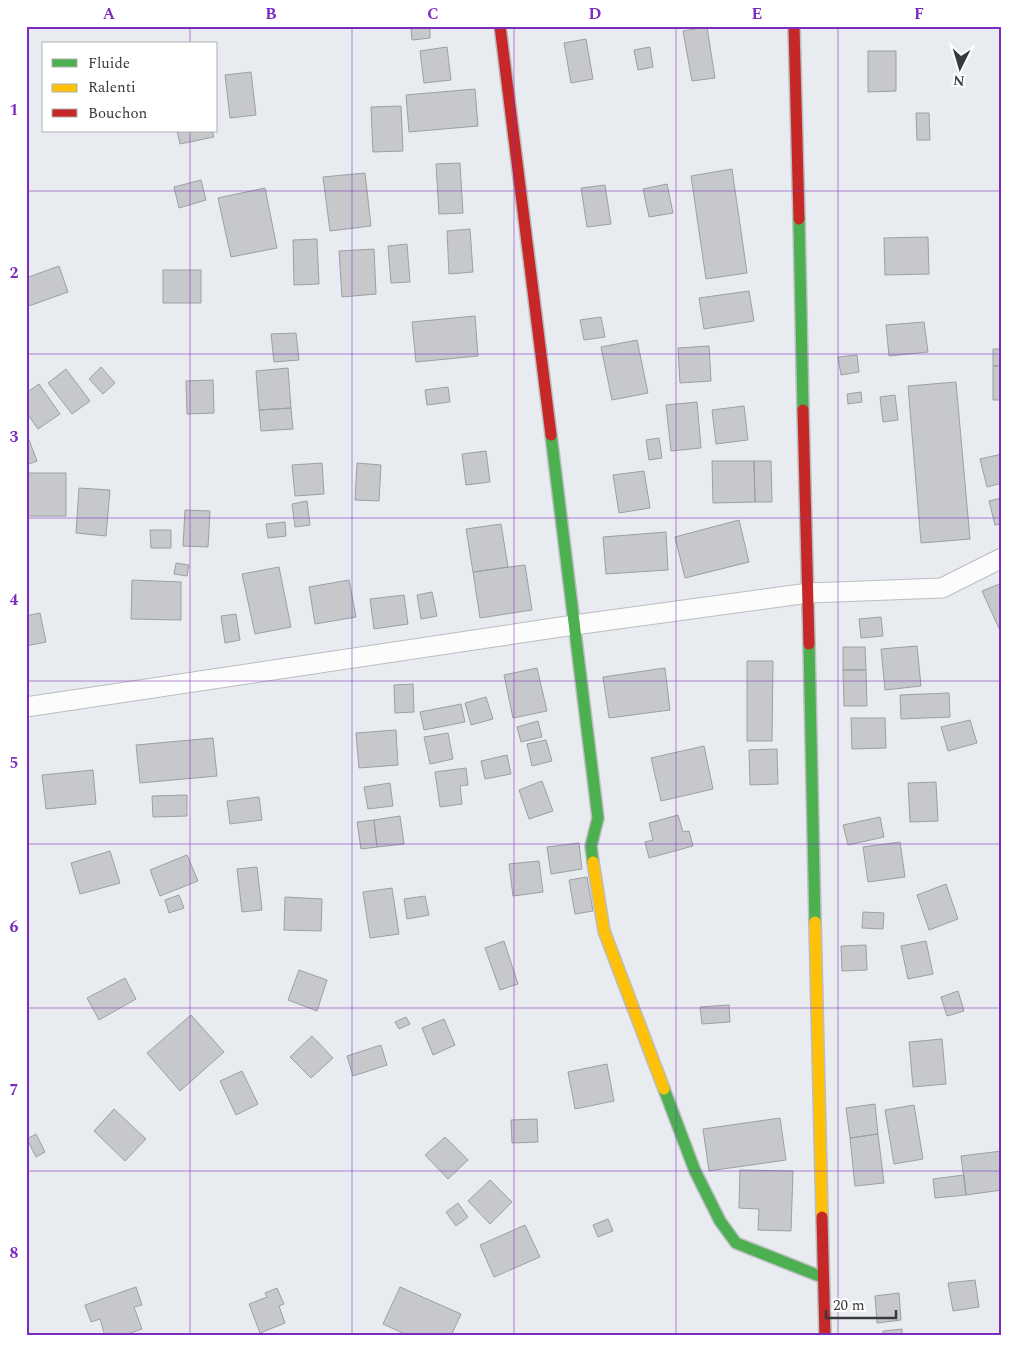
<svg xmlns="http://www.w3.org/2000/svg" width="1028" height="1362" viewBox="0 0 1028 1362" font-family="Spectral,serif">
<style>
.building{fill:#c6c8cb;stroke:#9da0a3}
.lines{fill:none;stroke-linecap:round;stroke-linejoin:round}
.street-casing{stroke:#bbbdc0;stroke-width:21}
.fast-casing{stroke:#bbbdc0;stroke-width:14}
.slow-casing{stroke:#bbbdc0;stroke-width:14}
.jam-casing{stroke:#bbbdc0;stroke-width:14}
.street{stroke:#fcfcfd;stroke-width:19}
.fast{stroke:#4caf50;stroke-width:11}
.slow{stroke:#ffc107;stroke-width:11}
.jam{stroke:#c62828;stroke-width:11}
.grid{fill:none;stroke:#7b2cbf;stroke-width:1;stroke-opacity:0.55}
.neatline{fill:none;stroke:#7b2cbf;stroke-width:2}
.grid-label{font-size:16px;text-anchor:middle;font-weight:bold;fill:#7b2cbf}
</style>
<rect width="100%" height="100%" fill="#e8ebef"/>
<!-- building -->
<path class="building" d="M430,27V38L412,40L411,29Z
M707,27L715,78L692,81L683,31Z
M586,39L593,79L571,83L564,43Z
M447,47L451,80L424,83L420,51Z
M650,47L653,67L638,70L634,50Z
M868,51H896V91L868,92Z
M251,72L256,115L230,118L225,75Z
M475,89L478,126L409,132L406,95Z
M401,106L403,151L373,152L371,107Z
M916,113H929L930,140H917Z
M177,131H212L214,137L180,144Z
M460,163L463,213L439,214L436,164Z
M732,169L747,273L706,279L691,176Z
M365,173L371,226L330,231L323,177Z
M201,180L206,200L179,208L174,187Z
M667,184L673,213L649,217L643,189Z
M605,185L611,224L587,227L581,188Z
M265,188L277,248L231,257L218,198Z
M470,229L473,272L449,274L447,231Z
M928,237L929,274L885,275L884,238Z
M317,239L319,284L294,285L293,240Z
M407,244L410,282L391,283L388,246Z
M374,249L376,294L342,297L339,251Z
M59,266L68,292L26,307V278Z
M163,270H201V303H163Z
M749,291L754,321L704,329L699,298Z
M475,316L478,356L416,362L412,322Z
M601,317L605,337L584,340L580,320Z
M924,322L928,352L889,356L886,325Z
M296,333L299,360L274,362L271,334Z
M637,340L648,393L612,400L601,347Z
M709,346L711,381L680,383L678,348Z
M993,349H1002V366H993Z
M857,355L859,372L841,375L838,357Z
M993,366H1002V400H993Z
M101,367L115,383L103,394L89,379Z
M288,368L291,408L259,410L256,371Z
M66,369L90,401L72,414L48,383Z
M213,380L214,413L187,414L186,381Z
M956,382L970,539L921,543L908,386Z
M39,384L60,414L38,429L26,412V393Z
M448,387L450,402L427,405L425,390Z
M861,392L862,402L848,404L847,394Z
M895,395L898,420L883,422L880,397Z
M697,402L701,448L671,451L666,405Z
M744,406L748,440L716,444L712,410Z
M291,408L293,429L261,431L259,410Z
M26,432L37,461L26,465Z
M659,438L662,458L649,460L646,440Z
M486,451L490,482L466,485L462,454Z
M1002,454V483L987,487L980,459Z
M712,461H754L755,502L713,503Z
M754,461H771L772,502H755Z
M322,463L324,494L295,496L292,465Z
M357,463L381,465L379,501L355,500Z
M644,471L650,508L619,513L613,475Z
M27,473H66V516H28Z
M79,488L110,490L106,536L76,533Z
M1002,498V524L995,525L989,501Z
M307,501L310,525L295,527L292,504Z
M185,510L210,511L208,547L183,546Z
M739,520L749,562L685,578L675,537Z
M285,522L286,536L268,538L266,524Z
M501,524L508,567L473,572L466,529Z
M150,530H171V548H151Z
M666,532L668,570L606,574L603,537Z
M176,563L189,565L187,576L174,574Z
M525,565L532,610L480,618L473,572Z
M279,567L291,627L255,634L242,574Z
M132,580L181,582V620L131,619Z
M349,580L356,617L315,624L309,587Z
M1002,583V635L982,591Z
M432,592L437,616L421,619L417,595Z
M404,595L408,624L374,629L370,599Z
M40,613L46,642L26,646V616Z
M236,614L240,640L225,643L221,616Z
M881,617L883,636L861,638L859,619Z
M917,646L921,686L885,690L881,649Z
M843,647H865L866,670H843Z
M747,661H773L772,741H747Z
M537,668L547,711L513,718L504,675Z
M665,668L670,710L609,718L603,677Z
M843,670H866L867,706H844Z
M413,684L414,712L395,713L394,685Z
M949,693L950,717L901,719L900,695Z
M486,697L493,719L471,725L465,703Z
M461,704L465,722L424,730L420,712Z
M851,718H885L886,748L852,749Z
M970,720L977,743L948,751L941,727Z
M538,721L542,737L521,742L517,727Z
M396,730L398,765L359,768L356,733Z
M448,733L453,759L430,764L424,737Z
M213,738L217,776L140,783L136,745Z
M546,740L552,761L532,766L527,744Z
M704,746L713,789L661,801L651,758Z
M777,749L778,784L750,785L749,750Z
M507,755L511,774L485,779L481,761Z
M466,768L468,785L460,786L462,804L440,807L435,772Z
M93,770L96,804L46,809L42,775Z
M542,781L553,811L529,819L519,790Z
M936,782L938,821L910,822L908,783Z
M390,783L393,806L368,809L364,787Z
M187,795V816L153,817L152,796Z
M259,797L262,820L230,824L227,801Z
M678,815L683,832L689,831L693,846L649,858L645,842L653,840L649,823Z
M400,816L404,844L377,847L374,820Z
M880,817L884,837L848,845L843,825Z
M374,820L377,847L361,849L357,822Z
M900,842L905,877L868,882L863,847Z
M579,843L582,869L551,874L547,847Z
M110,851L120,883L80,894L71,863Z
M187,855L198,881L160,896L150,870Z
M539,861L543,892L513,896L509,864Z
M257,867L262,910L242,912L237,869Z
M587,877L593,911L575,914L569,880Z
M946,884L958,919L929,930L917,895Z
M392,888L399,934L370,938L363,892Z
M179,895L184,908L169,913L165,900Z
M425,896L429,915L407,919L404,899Z
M285,897L322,899L321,931L284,930Z
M863,912L884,913L883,929L862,928Z
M504,941L518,984L500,990L485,948Z
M926,941L933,974L908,979L901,946Z
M866,945L867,970L842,971L841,946Z
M299,970L327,980L317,1011L288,1000Z
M125,978L136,999L99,1020L87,998Z
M958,991L964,1011L947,1016L941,997Z
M729,1005L730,1022L702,1024L700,1007Z
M191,1015L224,1052L180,1091L147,1053Z
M406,1017L410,1024L399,1029L395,1022Z
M444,1019L455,1045L433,1055L422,1028Z
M312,1036L333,1058L311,1078L290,1057Z
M942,1039L946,1084L913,1087L909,1042Z
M381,1045L387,1065L353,1076L347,1056Z
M607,1064L614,1101L575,1109L568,1072Z
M242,1071L258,1104L236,1115L220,1081Z
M875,1104L878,1134L850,1138L846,1108Z
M914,1105L923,1159L894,1164L885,1110Z
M114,1109L146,1139L125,1161L94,1131Z
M780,1118L786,1160L709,1171L703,1129Z
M537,1119L538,1142L512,1143L511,1120Z
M36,1134L45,1152L36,1157L27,1139Z
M878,1134L884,1183L855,1186L850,1138Z
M445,1137L468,1160L448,1179L425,1155Z
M1002,1151V1190L966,1195L961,1156Z
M740,1170L793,1171L791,1231L758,1230L759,1209L739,1208Z
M964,1175L966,1195L935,1198L933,1179Z
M490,1180L512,1202L490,1224L468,1201Z
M458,1203L468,1217L456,1226L446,1212Z
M608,1219L613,1231L598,1237L593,1225Z
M525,1225L540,1257L494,1277L480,1245Z
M975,1280L979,1307L953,1311L948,1283Z
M136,1287L142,1305L134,1307L142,1329L122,1336H105L100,1319L91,1322L85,1305Z
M400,1287L461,1314L451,1336H409L383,1324Z
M277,1288L284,1304L279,1306L285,1323L260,1333L249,1304L267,1297L265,1293Z
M899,1293L901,1320L877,1323L875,1296Z
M902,1329V1336H883V1331Z"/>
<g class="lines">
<!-- street casing -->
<g class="street-casing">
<path id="street" d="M26,707L574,625L809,593L942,588L1002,558"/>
</g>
<!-- fast casing -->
<g class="fast-casing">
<path id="fast" d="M799,219L803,410
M551,435L598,818L591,846L593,862
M809,644L815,922
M664,1089L695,1171L720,1221L736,1243L822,1277"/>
</g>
<!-- slow casing -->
<g class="slow-casing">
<path id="slow" d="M593,862L604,931L664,1089
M815,922L822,1217"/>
</g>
<!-- jam casing -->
<g class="jam-casing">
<path id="jam" d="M500,26L551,435
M794,26L799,219
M803,410L809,644
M822,1217L825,1336"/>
</g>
<!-- street -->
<use href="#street" class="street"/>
<!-- fast -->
<use href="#fast" class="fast"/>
<!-- slow -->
<use href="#slow" class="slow"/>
<!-- jam -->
<use href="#jam" class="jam"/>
</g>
<!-- grid -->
<path class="grid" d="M190,26V44M352,26V1336M514,26V1336M676,26V1336M838,26V1336M190,131V1336M26,191H1002M26,354H1002M26,518H1002M26,681H1002M26,844H1002M26,1008H1002M26,1171H1002"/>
<!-- border -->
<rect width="1028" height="1362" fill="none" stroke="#ffffff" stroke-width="55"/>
<!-- legend -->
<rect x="42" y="42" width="175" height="90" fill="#ffffff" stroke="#afb0b1"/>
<rect x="52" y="59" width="25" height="8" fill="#4caf50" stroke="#afb0b1"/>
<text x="88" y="68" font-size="15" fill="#383a3d">Fluide</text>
<rect x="52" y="84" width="25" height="8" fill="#ffc107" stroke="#afb0b1"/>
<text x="88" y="92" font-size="15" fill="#383a3d">Ralenti</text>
<rect x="52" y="109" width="25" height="8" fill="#c62828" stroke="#afb0b1"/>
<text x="88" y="118" font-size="15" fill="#383a3d">Bouchon</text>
<!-- north arrow -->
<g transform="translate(960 68) rotate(185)" stroke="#ffffff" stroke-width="4" paint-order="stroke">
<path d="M0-4L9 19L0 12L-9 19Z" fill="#383a3d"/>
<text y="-8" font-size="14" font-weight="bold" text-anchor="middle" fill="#383a3d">N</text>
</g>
<!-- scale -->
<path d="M826 1310v8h70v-8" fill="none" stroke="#383a3d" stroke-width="2.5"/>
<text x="833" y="1310" font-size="15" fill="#383a3d" stroke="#ffffff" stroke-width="4" paint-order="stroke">20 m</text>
<rect x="28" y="28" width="972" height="1306" class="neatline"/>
<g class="grid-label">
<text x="109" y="19">A</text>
<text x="271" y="19">B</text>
<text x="433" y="19">C</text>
<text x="595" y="19">D</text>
<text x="757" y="19">E</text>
<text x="919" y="19">F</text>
<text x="14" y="115">1</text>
<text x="14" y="278">2</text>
<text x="14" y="442">3</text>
<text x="14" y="605">4</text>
<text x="14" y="768">5</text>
<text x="14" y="932">6</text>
<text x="14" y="1095">7</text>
<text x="14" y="1258">8</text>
</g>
</svg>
